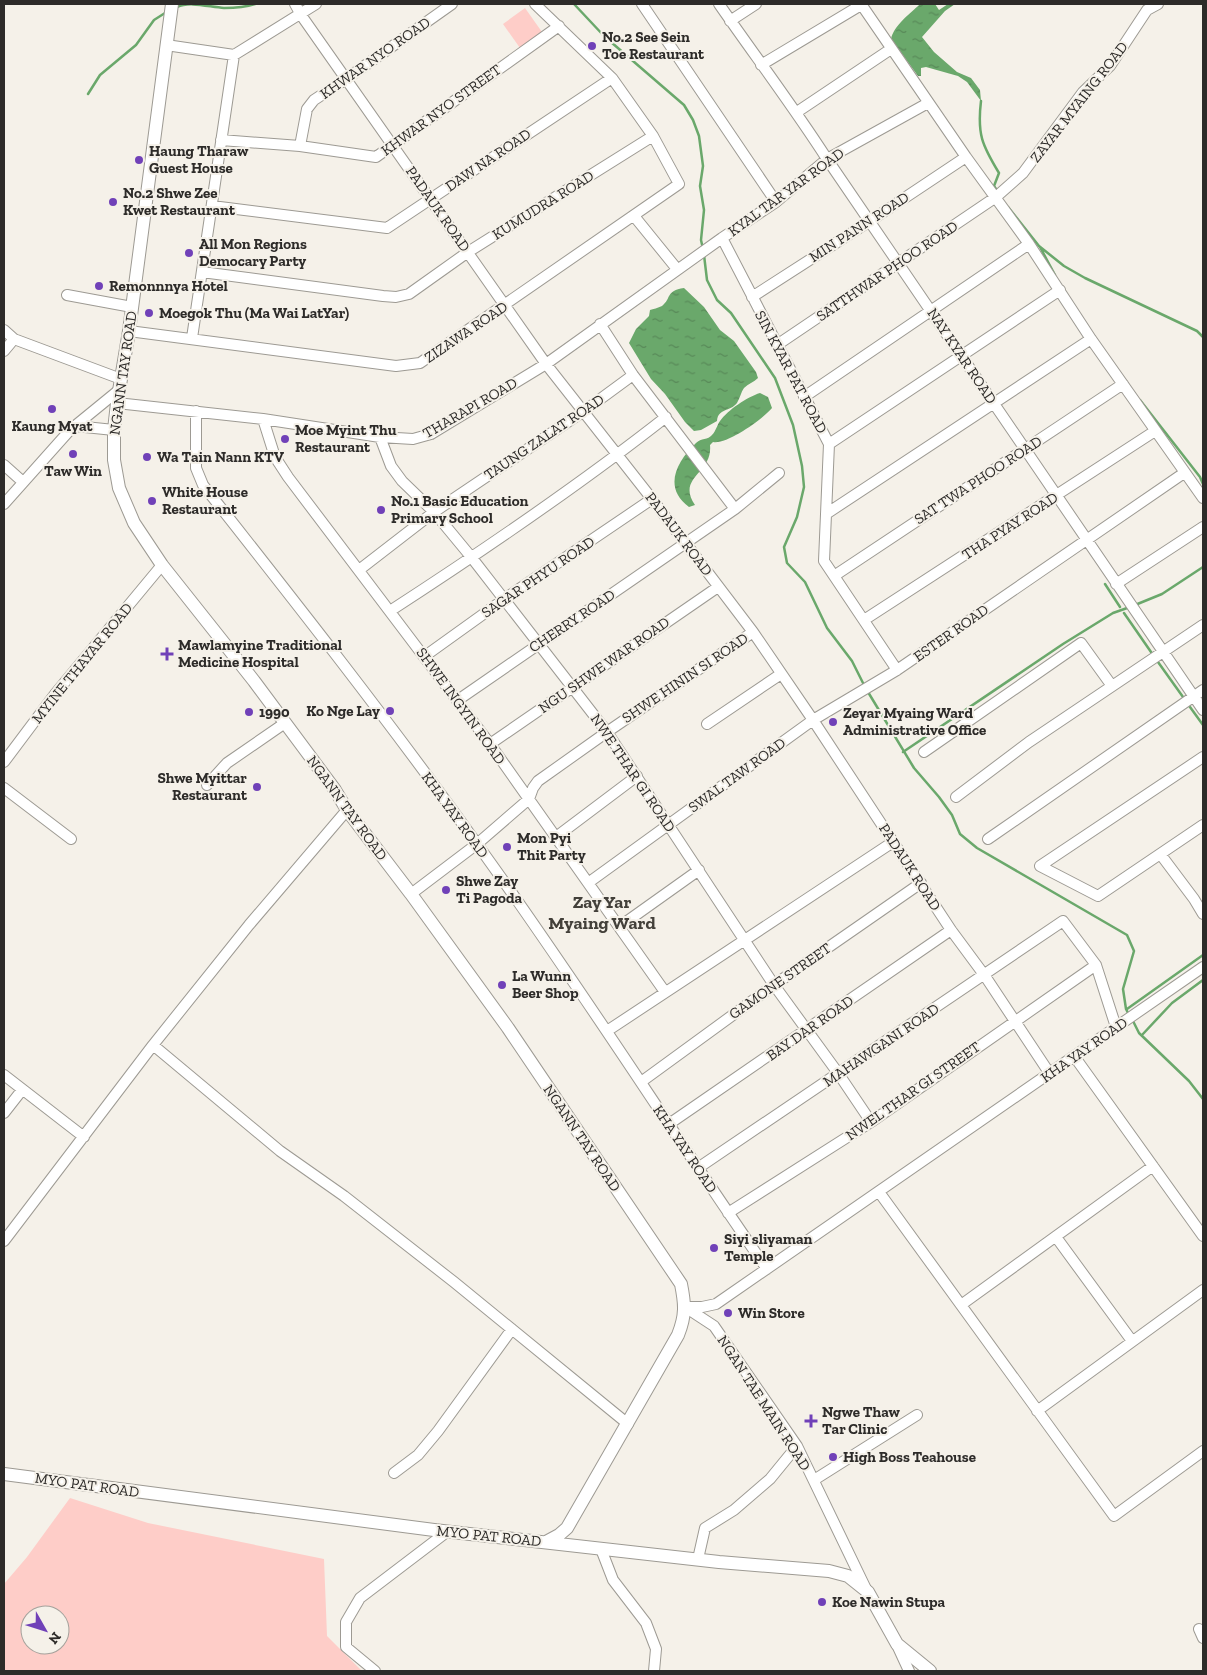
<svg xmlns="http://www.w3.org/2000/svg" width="1207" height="1675" viewBox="0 0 1207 1675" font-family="'Zilla Slab',serif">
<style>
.green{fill:#fecdc8;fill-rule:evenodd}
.water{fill:url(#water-ripples)}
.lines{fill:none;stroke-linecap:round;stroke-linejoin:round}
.stream{stroke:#6aa86b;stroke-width:2.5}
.minor-casing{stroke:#9d9a93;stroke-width:12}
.major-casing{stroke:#9d9a93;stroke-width:14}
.minor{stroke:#fff;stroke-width:10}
.major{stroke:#fff;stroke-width:12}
.poi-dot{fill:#7041b8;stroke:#f5f1e9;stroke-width:2}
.labels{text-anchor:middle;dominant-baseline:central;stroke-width:4;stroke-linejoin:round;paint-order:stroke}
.poi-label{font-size:15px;font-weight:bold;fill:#2d2b29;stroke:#f5f1e9;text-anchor:start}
.street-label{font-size:15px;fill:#2d2b29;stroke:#f5f1e9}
.quarter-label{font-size:18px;font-weight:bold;fill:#43403a;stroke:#f5f1e9}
</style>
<defs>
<pattern id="water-ripples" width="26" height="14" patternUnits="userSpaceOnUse" patternTransform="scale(1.25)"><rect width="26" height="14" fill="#6aa86b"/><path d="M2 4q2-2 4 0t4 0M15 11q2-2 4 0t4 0" fill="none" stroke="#588958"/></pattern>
</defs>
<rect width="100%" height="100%" fill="#f5f1e9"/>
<!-- green -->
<path class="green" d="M525,8L542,32L520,48L503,24Z
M70,1498L148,1523L324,1559L327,1636L362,1671H4V1584L27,1557ZM30,1615H60V1645H30Z"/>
<!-- water -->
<path class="water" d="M920,4H935L939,10L948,4H955L945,11L922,37L934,52L957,72L971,78L980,90L981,101L967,82L958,76L926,67L921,68V76H918L891,39C894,25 910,14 920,4Z
M684,288L704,307L720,330L734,341L756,372L758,378C754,382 748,384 744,388C741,392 740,398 737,403C730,412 718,408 717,421L701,430L694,431L685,422L665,394L651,379L629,343L636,329L649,316L650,310C653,309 658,308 662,306C672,298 665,291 684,288Z
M760,393L768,397L772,408C763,419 727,445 713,442L710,445C713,474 676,477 695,505L689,507C663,488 676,462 696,443C701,438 708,440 712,435C716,431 717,425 720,421C728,410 747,397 760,393Z"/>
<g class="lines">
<!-- stream -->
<path class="stream" d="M574,4L604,36L684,105L693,120L699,136L703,166L700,186L704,210L701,240L703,249
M177,7C190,1 209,7 224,8C234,8 246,7 255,4
M88,94L100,75L136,45L154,20L165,13
M981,101C977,134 982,145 999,173L994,186L998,192
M1008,207L1039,246L1064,266L1085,278L1197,331L1203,337
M1040,247L1055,275
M704,255L707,280L717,300L731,313L775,378L793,425L802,466L804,487L797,517L784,547L787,563L805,582L827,628L852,661L864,685
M1140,400L1200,477L1203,484
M1105,584L1120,607
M1135,605L1162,594L1203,567
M1124,613L1151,652
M1158,662L1183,697
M868,692L914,768L939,797L952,815L960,834L977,848L1127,935L1134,951L1123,989L1126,1009L1129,1015
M1190,707L1203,725
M903,752L1063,644L1113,613L1130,607
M1127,1009L1203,955
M1132,1019L1139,1033L1189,1081L1203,1099
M1142,1035L1172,1003L1203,980"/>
<!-- minor casing -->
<g class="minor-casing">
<path id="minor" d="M295,4L301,15L546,364L652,499L753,632L813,720L951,930L985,976L1050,1074
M642,4L776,202
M719,4C755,56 793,106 827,159L1203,710
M861,4L966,157L1029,244L1091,339L1203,498
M730,21L756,4
M166,45L234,55L316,4
M761,65L861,5
M797,112L891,49
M221,140L300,146L376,157L559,26
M300,146L307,109L314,100L346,79L452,4
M212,206L387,228L612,78
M634,216L677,269
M722,238L829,444L824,561L897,670
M202,272L383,296L396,297L409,294L468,252L653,136
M67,295L132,307
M752,297L870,221L966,157
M600,324L633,375L735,509
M4,330L14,339L121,379
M129,331L396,366L420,363L679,184L653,136L612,78L535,4
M192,338L234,55
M777,345L996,197L1023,173L1083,92L1110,66L1147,10L1158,4
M4,351L14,339
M804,397L1029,244
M117,403L263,419L380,437L413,439L431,434L546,364L722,238L776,202L827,159L928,103
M196,411V468L203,485C296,603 389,721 477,844C578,983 669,1128 767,1269
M263,419L275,457L288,477L490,744L665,992
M75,426L114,430
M380,437L391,466L402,481L434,512L472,558L607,732L774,985L838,1073L871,1122
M829,444L1060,290
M4,465L23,482
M4,504L70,430L119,390
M826,514L1091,339
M359,570L434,512L584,411L633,375
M834,576L1123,384
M1116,584L1203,527
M390,611C484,550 577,487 666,417
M864,620L1155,431
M425,656L503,600L652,499
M458,700L735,509L779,473
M707,724L781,674
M490,744L718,587
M924,752L1081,643L1112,686
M1203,757L1040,866L1098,896L1203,825
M4,762L55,694L162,565
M207,785L227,763L285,723
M4,788L71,839
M956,797L1029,742L1203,625
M556,837L637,776
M988,839L1203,690
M1161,855L1194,899L1203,914
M588,883L813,720L897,670L1184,473
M411,894L477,844L529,799L533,788L538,781L607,732L753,632
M619,927L699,870
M607,1031L893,842
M153,1045L280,1151L344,1196L454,1282L628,1424
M1074,1056L1203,1236
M4,1075L84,1137
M641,1082L774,985L921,883
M4,1113L22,1090
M669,1124L951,930
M698,1168L1063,921L1096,965L1116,1027
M879,1192L1114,1516L1203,1451
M728,1213L871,1122L1096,965
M1056,1237L1132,1341
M4,1241L153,1045L249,925L347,810
M961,1305L1153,1166
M685,1307H702L716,1304L1203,967
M685,1307L714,1326L797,1446L867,1591
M1037,1411L1203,1290
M394,1473L418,1455L438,1431L512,1329
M814,1480L917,1415
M601,1549L613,1580L646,1623L656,1649L654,1671
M698,1559L705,1528L734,1510L770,1479L797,1446
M1199,1629L1203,1638
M897,1645L909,1671
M375,1671L346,1647V1622L360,1598L448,1531"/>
</g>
<!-- major casing -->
<g class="major-casing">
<path id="major" d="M172,4L129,331L117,403L114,430V460L119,488L134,523L162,565L254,681L335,790L347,810L411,894L508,1028L681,1284C685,1304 686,1315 678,1335L567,1528L559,1535L546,1542
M4,1474L434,1530L719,1562L829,1571L848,1576L868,1592L897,1644L930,1671"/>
</g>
<!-- minor -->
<use href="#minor" class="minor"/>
<!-- major -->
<use href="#major" class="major"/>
</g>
<!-- markers -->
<g class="poi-dot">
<circle cx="592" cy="46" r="5"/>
<circle cx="139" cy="160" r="5"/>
<circle cx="113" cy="202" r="5"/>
<circle cx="189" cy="253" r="5"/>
<circle cx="99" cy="286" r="5"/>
<circle cx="149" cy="313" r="5"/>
<circle cx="52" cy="409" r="5"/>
<circle cx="285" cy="439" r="5"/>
<circle cx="73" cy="454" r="5"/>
<circle cx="147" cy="457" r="5"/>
<circle cx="152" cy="501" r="5"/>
<circle cx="381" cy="510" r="5"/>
<path d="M164.5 646.5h5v5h5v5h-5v5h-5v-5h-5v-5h5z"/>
<circle cx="390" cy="711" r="5"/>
<circle cx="249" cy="712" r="5"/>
<circle cx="833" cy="722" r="5"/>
<circle cx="257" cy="787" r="5"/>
<circle cx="507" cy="847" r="5"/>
<circle cx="446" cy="890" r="5"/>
<circle cx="502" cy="985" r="5"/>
<circle cx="714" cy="1248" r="5"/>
<circle cx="728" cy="1313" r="5"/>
<path d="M808.5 1413.5h5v5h5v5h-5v5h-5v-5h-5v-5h5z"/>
<circle cx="833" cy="1457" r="5"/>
<circle cx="822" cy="1602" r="5"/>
</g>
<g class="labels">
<!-- poi labels -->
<g class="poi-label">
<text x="602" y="37">No.2 See Sein<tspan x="602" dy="17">Toe Restaurant</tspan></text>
<text x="149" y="151">Haung Tharaw<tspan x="149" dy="17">Guest House</tspan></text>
<text x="123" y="193">No.2 Shwe Zee<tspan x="123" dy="17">Kwet Restaurant</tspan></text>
<text x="199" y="244">All Mon Regions<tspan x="199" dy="17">Democary Party</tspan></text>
<text x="109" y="286">Remonnnya Hotel</text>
<text x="159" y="313">Moegok Thu (Ma Wai LatYar)</text>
<text x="52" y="426" text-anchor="middle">Kaung Myat</text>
<text x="295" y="430">Moe Myint Thu<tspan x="295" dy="17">Restaurant</tspan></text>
<text x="157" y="457">Wa Tain Nann KTV</text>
<text x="73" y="471" text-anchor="middle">Taw Win</text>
<text x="162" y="492">White House<tspan x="162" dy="17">Restaurant</tspan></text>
<text x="391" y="501">No.1 Basic Education<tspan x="391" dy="17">Primary School</tspan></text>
<text x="178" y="645">Mawlamyine Traditional<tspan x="178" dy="17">Medicine Hospital</tspan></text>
<text x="380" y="711" text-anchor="end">Ko Nge Lay</text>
<text x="259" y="712">1990</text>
<text x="843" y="713">Zeyar Myaing Ward<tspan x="843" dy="17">Administrative Office</tspan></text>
<text x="247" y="778" text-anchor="end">Shwe Myittar<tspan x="247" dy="17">Restaurant</tspan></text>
<text x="517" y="838">Mon Pyi<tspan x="517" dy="17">Thit Party</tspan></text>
<text x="456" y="881">Shwe Zay<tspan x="456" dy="17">Ti Pagoda</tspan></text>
<text x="512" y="976">La Wunn<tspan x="512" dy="17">Beer Shop</tspan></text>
<text x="724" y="1239">Siyi sliyaman<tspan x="724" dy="17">Temple</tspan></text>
<text x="738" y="1313">Win Store</text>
<text x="822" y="1412">Ngwe Thaw<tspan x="822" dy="17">Tar Clinic</tspan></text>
<text x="843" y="1457">High Boss Teahouse</text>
<text x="832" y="1602">Koe Nawin Stupa</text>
</g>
<!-- street labels -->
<g class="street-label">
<text transform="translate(375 58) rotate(-35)">KHWAR NYO ROAD</text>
<text transform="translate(1079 102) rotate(-52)">ZAYAR MYAING ROAD</text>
<text transform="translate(441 110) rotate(-36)">KHWAR NYO STREET</text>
<text transform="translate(488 160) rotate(-34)">DAW NA ROAD</text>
<text transform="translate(786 192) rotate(-36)">KYAL TAR YAR ROAD</text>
<text transform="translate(543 205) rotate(-32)">KUMUDRA ROAD</text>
<text transform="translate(438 209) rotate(55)">PADAUK ROAD</text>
<text transform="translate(859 227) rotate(-33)">MIN PANN ROAD</text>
<text transform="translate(887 271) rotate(-34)">SATTHWAR PHOO ROAD</text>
<text transform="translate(466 332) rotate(-34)">ZIZAWA ROAD</text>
<text transform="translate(962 356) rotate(56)">NAY KYAR ROAD</text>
<text transform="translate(791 372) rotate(62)">SIN KYAR PAT ROAD</text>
<text transform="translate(123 373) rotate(-82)">NGANN TAY ROAD</text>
<text transform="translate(470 408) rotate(-30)">THARAPI ROAD</text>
<text transform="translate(544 437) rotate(-34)">TAUNG ZALAT ROAD</text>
<text transform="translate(978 480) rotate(-33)">SAT TWA PHOO ROAD</text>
<text transform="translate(1010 526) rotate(-33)">THA PYAY ROAD</text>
<text transform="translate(679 534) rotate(53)">PADAUK ROAD</text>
<text transform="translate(538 577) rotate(-34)">SAGAR PHYU ROAD</text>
<text transform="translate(572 621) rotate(-34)">CHERRY ROAD</text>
<text transform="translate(951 633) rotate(-35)">ESTER ROAD</text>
<text transform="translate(82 663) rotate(-51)">MYINE THAYAR ROAD</text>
<text transform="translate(604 665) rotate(-35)">NGU SHWE WAR ROAD</text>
<text transform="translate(685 678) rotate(-34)">SHWE HININ SI ROAD</text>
<text transform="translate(461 706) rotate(54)">SHWE INGYIN ROAD</text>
<text transform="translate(633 773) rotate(56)">NWE THAR GI ROAD</text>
<text transform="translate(737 775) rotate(-36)">SWAL TAW ROAD</text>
<text transform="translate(347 808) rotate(54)">NGANN TAY ROAD</text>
<text transform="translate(455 815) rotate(54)">KHA YAY ROAD</text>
<text transform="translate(910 867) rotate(57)">PADAUK ROAD</text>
<text transform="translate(780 981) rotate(-35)">GAMONE STREET</text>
<text transform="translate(810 1028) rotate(-35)">BAY DAR ROAD</text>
<text transform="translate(881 1045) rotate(-34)">MAHAWGANI ROAD</text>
<text transform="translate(1084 1050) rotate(-35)">KHA YAY ROAD</text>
<text transform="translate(913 1091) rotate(-35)">NWEL THAR GI STREET</text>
<text transform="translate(582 1138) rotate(56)">NGANN TAY ROAD</text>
<text transform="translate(685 1149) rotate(56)">KHA YAY ROAD</text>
<text transform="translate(764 1403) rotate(57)">NGAN TAE MAIN ROAD</text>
<text transform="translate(87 1485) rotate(8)">MYO PAT ROAD</text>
<text transform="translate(489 1536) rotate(6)">MYO PAT ROAD</text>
</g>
<!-- quarter labels -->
<g class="quarter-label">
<text x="602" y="902">Zay Yar<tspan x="602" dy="21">Myaing Ward</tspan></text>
</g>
</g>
<!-- border -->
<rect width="1207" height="1675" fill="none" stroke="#2d2b29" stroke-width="10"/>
<!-- north arrow -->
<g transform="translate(45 1630) rotate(129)"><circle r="24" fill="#f5f1e9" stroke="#a5a29c"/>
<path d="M0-4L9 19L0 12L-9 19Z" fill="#7041b8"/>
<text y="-8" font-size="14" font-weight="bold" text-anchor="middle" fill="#2d2b29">N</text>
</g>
</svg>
